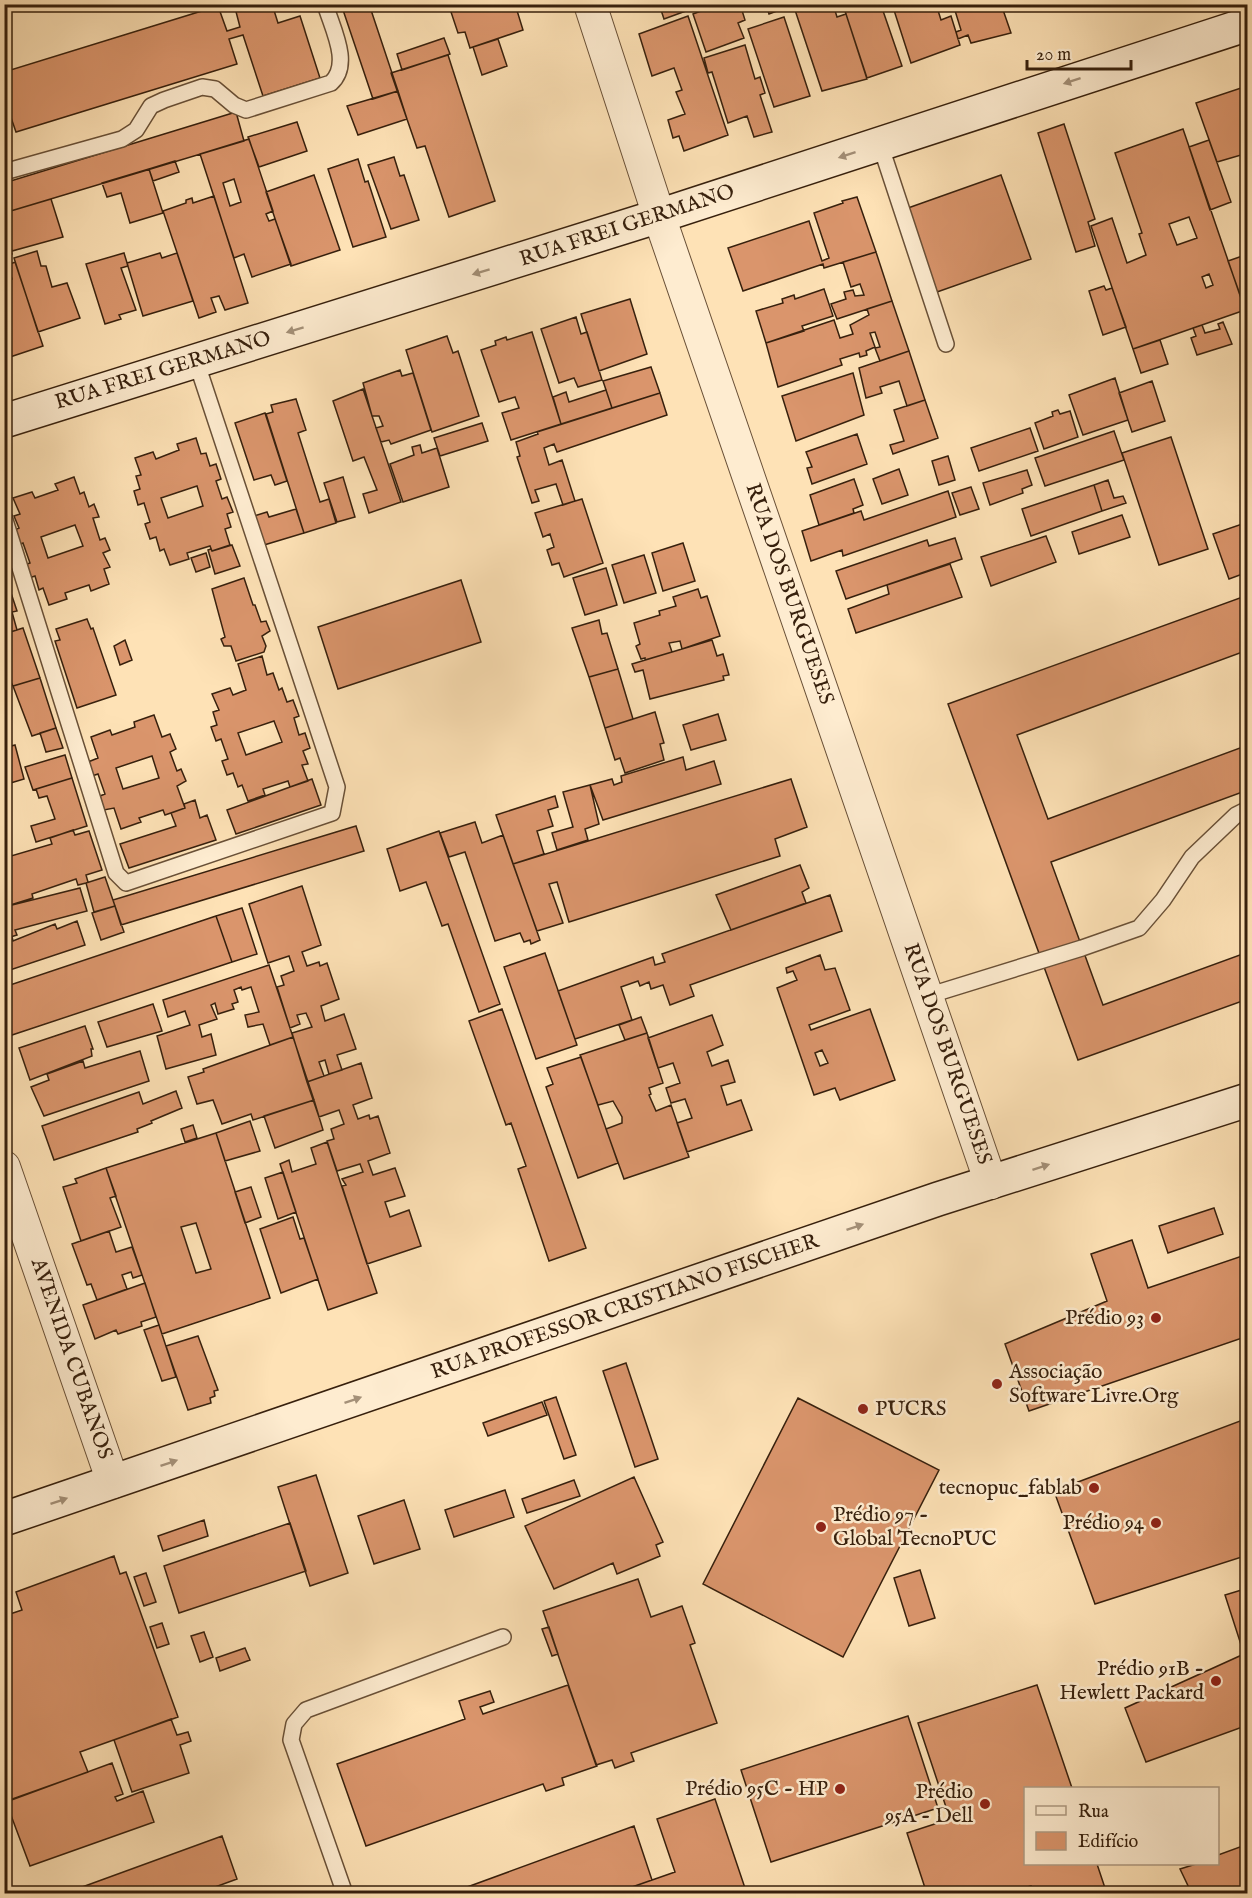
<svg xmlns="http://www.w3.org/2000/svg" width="1252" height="1898" viewBox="0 0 1252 1898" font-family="'IM FELL English',serif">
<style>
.building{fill:#da956c;stroke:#37200d;stroke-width:1.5;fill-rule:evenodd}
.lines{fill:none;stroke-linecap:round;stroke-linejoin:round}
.service-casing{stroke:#695037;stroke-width:18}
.minor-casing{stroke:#695037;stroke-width:34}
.secondary-casing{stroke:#37200d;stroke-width:36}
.service{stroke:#feecd0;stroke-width:15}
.minor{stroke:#feecd0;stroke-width:32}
.secondary{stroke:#feecd0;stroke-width:33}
.oneway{fill:#a49078}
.poi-dot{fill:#8f2418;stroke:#feecd0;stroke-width:2}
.labels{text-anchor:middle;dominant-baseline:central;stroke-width:5;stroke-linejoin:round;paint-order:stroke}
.street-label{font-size:21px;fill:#37200d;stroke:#feecd0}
.poi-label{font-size:21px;fill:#37200d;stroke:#feecd0;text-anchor:end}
</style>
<rect width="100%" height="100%" fill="#fee2b6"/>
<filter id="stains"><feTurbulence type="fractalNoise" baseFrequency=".00333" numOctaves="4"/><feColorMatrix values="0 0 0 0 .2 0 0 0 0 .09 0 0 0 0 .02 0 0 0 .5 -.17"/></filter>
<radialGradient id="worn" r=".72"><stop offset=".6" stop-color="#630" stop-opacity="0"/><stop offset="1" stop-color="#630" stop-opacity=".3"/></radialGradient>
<!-- building -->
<path class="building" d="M234,4H272L278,23L300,16L320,78L263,96L243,35L229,39L237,64L16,132L8,109H4V72L218,6L227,31L240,27Z
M341,4H369L398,91L373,99Z
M462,4H515L523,30L470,48L465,32L458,33L450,9Z
M659,4H705L664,19Z
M720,4H740L745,20L738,23L744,38L706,52L693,14Z
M766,4H793V5L769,14Z
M833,4L837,17L846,14L867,79L822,91L793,4Z
M855,4H876L878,9L882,8L902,66L867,78L844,8Z
M892,4H936L941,20L951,16L960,45L911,63Z
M953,4H1001L1011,33L971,43L968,35L958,39L956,32L961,30Z
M688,16L728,135L684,151L679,136L673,138L668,120L685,114L676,92L682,90L674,68L652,76L639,34Z
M784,17L810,96L774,107L748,29Z
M444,38L450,54L402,70L397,54Z
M498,39L507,66L482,75L473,47Z
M745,45L755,79L760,77L765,93L760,95L772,132L754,137L747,116L728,123L712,72L708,73L704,58Z
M448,55L495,201L449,217L425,146L417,148L391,73Z
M1247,86L1248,153L1217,162L1196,103Z
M398,91L407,119L358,135L347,106Z
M236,112L244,141L4,213V183Z
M297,122L307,151L259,167L248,137Z
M1064,124L1095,219L1088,222L1095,246L1076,252L1038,133Z
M1183,129L1245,310L1133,349L1091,226L1112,218L1127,263L1146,255L1139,234L1142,233L1115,153ZM1189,217L1197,238L1177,245L1169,224ZM1209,274L1213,285L1206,288L1202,277Z
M249,139L273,211L266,214L269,221L275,219L291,264L252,277L244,254L234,258L200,154ZM234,179L241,202L230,206L223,183Z
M1209,140L1231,202L1210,210L1189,147Z
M394,157L400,176L404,175L419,220L391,229L368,165Z
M358,159L365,182L368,181L386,237L353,247L328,169Z
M175,161L179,172L153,181L149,169Z
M149,169L163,213L130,223L121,193L107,197L102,183Z
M314,175L340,250L291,266L266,192Z
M1001,175L1031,259L937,292L908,208Z
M214,196L248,303L225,310L219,296L211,298L216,312L199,318L163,211L186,203V200L192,198L193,203Z
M857,197L876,252L824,268L823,264L743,291L728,248L809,221L822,261L829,258L814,213L843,203L842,201Z
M51,199L63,237L12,251L4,230V213Z
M4,230L12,254L4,256Z
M37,251L41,266H46L52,287L67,283L80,318L38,332L14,258Z
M876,252L892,301L837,319L831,304L846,299L844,292L853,290L855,296L864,295L860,284L851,287L843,262Z
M124,253L128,266L121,268L136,310L119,315L121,319L105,324L86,264Z
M160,253L162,258L177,253L193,301L143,316L127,263Z
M1248,254V317L1228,261Z
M15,262L43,346L7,358L4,349V282L12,279L8,265Z
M1104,286L1106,290L1112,288L1126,327L1103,335L1089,291Z
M824,289L833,316L802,326L804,331L766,343L756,311L783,303L782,299L794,295L795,299Z
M630,299L647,354L599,371L581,314Z
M892,301L909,351L880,361L875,348L880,347L875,332L870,333L875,347L866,351L867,355L860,357L859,353L840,359L842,365L778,387L766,343L834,320L840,338L853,334L850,325L869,315L867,309Z
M576,317L581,334L587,332L602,380L578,387L574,378L559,383L541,329Z
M1223,322L1232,344L1197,355L1191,338L1196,336L1193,328L1202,325L1205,333L1220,329L1218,324Z
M532,332L561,424L511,440L502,413L519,408L515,397L499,402L481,350L496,345L495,341L506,337L507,340Z
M447,336L453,353L458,351L479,416L432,432L406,350Z
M1160,340L1168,364L1141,373L1133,349Z
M909,351L925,400L907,406L899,381L880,387L882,393L866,398L859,368Z
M651,367L660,393L612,408L603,381Z
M400,370L402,376L413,373L431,430L391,444L389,440L381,442L376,428L383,426L379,416H372L363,383Z
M853,373L864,415L796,441L782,396Z
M1115,378L1128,420L1083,435L1069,395Z
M1152,381L1165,421L1132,432L1119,393Z
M363,389L401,502L369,513L363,494L377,490L364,457L353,461L333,401Z
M606,390L612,408L561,424L553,397L566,392L569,402Z
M660,393L667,415L557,452L554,444L544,448L549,465L562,460L575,501L563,505L556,484L535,490L539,501L532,503L517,457L520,456L516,442L538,434L537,432Z
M296,399L306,430L298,433L320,502L329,499L336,523L304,533L266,414L273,412L271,405Z
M925,400L938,438L893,454L890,445L904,441L894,410Z
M1058,410L1060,414L1070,411L1078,437L1044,449L1035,423L1053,416L1052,412Z
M265,413L287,481L275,485L271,475L254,480L235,423Z
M482,423L488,441L440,456L434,438Z
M1030,428L1038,451L979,471L971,448Z
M1114,431L1124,460L1045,486L1035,458Z
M857,434L867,464L812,484L807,468L812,467L806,452Z
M1171,437L1208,549L1159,565L1122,453Z
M196,438L201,454L206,453L210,466L216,464L221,479L216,481L222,499L227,497L233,512L227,514L231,527L225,529L230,545L212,551L210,546L187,553L189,559L170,565L164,549L160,551L156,537L150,539L145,524L150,522L144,503L138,505L134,491L140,489L136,476L141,475L135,458L153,452L156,459L179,450L177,444Z
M420,445L422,453L437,448L449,487L403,502L390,464L414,455L412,447Z
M948,456L955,480L939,485L932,461Z
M899,469L908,495L882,504L873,479Z
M1027,470L1032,485L1022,489L1023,493L990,505L983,483Z
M74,477L80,494L84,492L89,507L94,504L99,517L93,518L100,540L105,538L110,550L103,553L110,567L104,569L109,584L91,591L89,585L65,593L67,599L49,605L43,588L39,590L35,576L29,578L24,565L30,563L23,543L18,545L12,531L19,528L14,516L20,514L13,498L32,492L35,498L58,490L55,484Z
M343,477L355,517L337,522L324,483Z
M854,479L863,505L853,509L854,513L819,525L810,495Z
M1108,480L1114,498L1123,496L1126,503L1102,511L1094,485Z
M1094,485L1102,511L1031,536L1022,509Z
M197,486L203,506L168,518L161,498Z
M971,487L979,509L960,515L952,493Z
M948,491L956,517L843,556L842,550L811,561L802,531L861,511L864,520Z
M582,499L603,563L564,577L559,563L552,565L547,550L554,547L550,534L543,537L535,513Z
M296,509L304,533L264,545L254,516L267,512L269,517Z
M1122,515L1130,537L1079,554L1072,532Z
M1248,522V572L1229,579L1213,534Z
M75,525L83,546L48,558L41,537Z
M1046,536L1056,562L991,586L981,557Z
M955,538L962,559L846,599L836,571L927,540L929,546Z
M683,543L695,581L663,591L652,553Z
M232,545L240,566L215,574L208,550L211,549L212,551Z
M206,553L210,567L196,572L191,558Z
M644,555L656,593L624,603L612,565Z
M950,564L962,597L856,633L848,609L889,594L887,585Z
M606,568L617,605L585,615L573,578Z
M4,572L17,611L12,612L17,630L4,634Z
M244,578L253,605H255L261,622L266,621L270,631L262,636L266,646L264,652L236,661L231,646H224L221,639L225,637L212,589Z
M461,580L481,642L338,689L318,627Z
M698,589L701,598L707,596L720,636L682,649L680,641L669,643L672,652L645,660V658L641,659L636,646L640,644L634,623L660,615L659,611L676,606L673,597Z
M1248,595V650L1017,735L1048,819L1248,745V790L1051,862L1103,1005L1248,952V999L1078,1060L948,704Z
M87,619L91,629L93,628L116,695L77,708L55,641L60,640L56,629Z
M599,620L602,634L607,633L618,669L589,677L572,628Z
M23,628L40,678L13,686L4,668V634Z
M125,640L132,660L120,665L114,646Z
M712,640L717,656L723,654L729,675L723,676L724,680L650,699L643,670L635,672L632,664Z
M262,656L267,675L273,673L279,690L282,688L287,702L293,700L299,716L294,718L299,735L305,733L310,748L303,751L308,764L302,765L308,781L290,787L288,781L263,789L265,795L248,801L242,785L238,787L233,773L227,775L222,761L228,759L221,739L216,741L211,727L217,725L213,712L219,710L212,694L230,688L233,695L246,690L238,664Z
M618,669L633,719L605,728L589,677Z
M40,678L56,728L32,736L13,686Z
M655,712L664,743L660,744L664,760L625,773L620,758L615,760L605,728Z
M718,714L726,740L691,750L683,725Z
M154,715L162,737L170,734L176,749L170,752L177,771L181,769L186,781L177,786L185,808L165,815L163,810L139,818L141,822L121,829L114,808L104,810L100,796L105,794L98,774L92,776L88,762L98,758L91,737L110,730L112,735L135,727L134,722Z
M274,721L282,742L246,755L238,733Z
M56,728L63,748L46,752L40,733Z
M15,745L24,779L4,785V748Z
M65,755L72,778L33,790L25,767Z
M152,756L159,778L123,789L116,768Z
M683,757L686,770L714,761L721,784L603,820L590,785L612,779L614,785L622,782L621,776Z
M72,778L87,826L36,842L31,826L55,819L47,796L39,798L36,789Z
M312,779L321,805L236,834L227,810Z
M791,779L807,827L775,839L780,856L569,922L557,882L549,884L563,923L537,931L513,864Z
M590,785L599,824L585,829L588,840L557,850L552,833L573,827L563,792Z
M555,796L558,807L548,810L553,826L537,831L544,854L513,864L496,815Z
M195,800L200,818L207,815L216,840L129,868L120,844L176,826L171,813L185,808L184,804Z
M475,822L482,843L503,835L540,940L531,944L530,940L524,942L520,933L495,941L465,852L449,857L440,833Z
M356,826L364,851L121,925L113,900Z
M73,830L75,835L89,831L102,870L86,875L88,882L86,883L78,885L76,879L32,894L33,898L4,907V858L52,844L50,838Z
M439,831L500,1004L479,1012L448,924L442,926L426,882L400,891L387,849Z
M800,865L809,888L802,892L806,903L731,930L716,895Z
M105,877L115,906L94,912L86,883Z
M302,886L321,945L302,952L307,966L319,962L320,966L327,963L339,999L321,1006L325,1021L344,1014L356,1049L337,1055L342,1070L329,1074L325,1060L319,1062L324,1076L307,1082L292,1033L312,1027L306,1013L297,1015L300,1024L290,1028L277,987L284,985L281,976L294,971L289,956L268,963L249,904Z
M80,888L87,911L15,930L17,935L4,939V907Z
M830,895L842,931L690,985L694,996L670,1005L663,985L651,989L649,982L640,986L638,981L621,987L632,1020L575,1039L558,991L653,957L655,965L665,962L662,954Z
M115,906L124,932L101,940L92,913Z
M242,908L257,954L232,962L216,916Z
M216,916L232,962L9,1036L4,1024V987Z
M77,921L85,945L4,972V939L12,937L13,941L55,924L57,929Z
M545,953L577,1045L536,1059L504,967Z
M820,955L825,970L835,968L850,1010L809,1025L811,1030L870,1009L895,1080L840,1100L835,1088L814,1095L777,988L797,980L793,971L787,973L786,968ZM822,1050L828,1063L820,1066L815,1053Z
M269,965L293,1037L270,1045L263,1024L248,1027L245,1015L259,1012L251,987L242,990L241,987L234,990L238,1002L232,1004L234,1009L218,1014L215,1003L211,1005L217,1019L199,1025L202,1037L211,1034L216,1055L166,1069L157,1036L190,1025L185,1011L168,1017L163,1000Z
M153,1004L162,1031L107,1047L98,1022Z
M502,1009L586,1248L549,1261L518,1169L526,1166L511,1123L506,1125L469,1021Z
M712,1015L723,1045L707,1052L712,1066L728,1060L735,1082L721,1086L727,1105L741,1100L752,1130L687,1152L677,1123L692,1118L685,1099L671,1103L666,1088L680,1083L673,1063L658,1068L648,1038Z
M641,1017L647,1033L625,1040L619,1025Z
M85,1026L93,1049H91L92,1056L30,1080L19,1048Z
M647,1033L663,1083L649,1088L651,1094L649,1095L656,1111L671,1105L689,1157L624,1179L606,1129L622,1123V1117L613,1101L598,1105L580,1055Z
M293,1037L314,1100L253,1120L251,1114L222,1124L213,1100L197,1104L188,1077L204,1072L203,1069Z
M140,1051L149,1081L44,1116L31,1087L49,1080L47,1074L83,1061L85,1068Z
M581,1057L618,1163L578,1178L546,1087L553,1084L547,1068Z
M361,1063L372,1098L353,1105L358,1119L369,1115L370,1119L378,1116L390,1153L368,1161L373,1175L395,1168L405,1196L385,1202L390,1217L409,1210L421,1246L367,1264L342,1186L346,1185L342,1179L363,1172L360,1164L337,1171L327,1141L334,1139L331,1129L344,1124L339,1110L319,1117L307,1082Z
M176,1091L182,1108L151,1121L152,1123L137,1129L138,1132L54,1160L42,1126L139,1092L143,1104Z
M314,1100L323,1130L275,1148L264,1116Z
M250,1121L260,1151L225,1161L216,1133Z
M193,1125L197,1138L185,1142L181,1129Z
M216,1133L270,1298L162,1334L106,1168ZM196,1223L211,1269L196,1273L181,1227Z
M327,1142L377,1293L328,1310L280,1164L289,1160L292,1172L316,1164L311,1148Z
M106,1168L116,1196L110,1198L121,1227L81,1241L63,1187L77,1183L75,1179Z
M283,1172L296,1212L278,1219L265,1178Z
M251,1187L261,1217L245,1223L235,1192Z
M1214,1208L1223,1234L1168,1253L1159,1226Z
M293,1217L300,1239L304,1238L318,1279L281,1293L260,1229Z
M109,1231L116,1252L132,1247L142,1275L133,1278L131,1272L122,1275L127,1289L97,1300L91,1284L87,1285L72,1244Z
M1132,1240L1148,1288L1248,1254V1336L1029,1411L1005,1344L1107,1301L1091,1254Z
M145,1283L156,1317L141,1322L142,1326L118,1334L116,1330L95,1339L83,1305Z
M159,1325L176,1377L162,1381L144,1330Z
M198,1336L218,1390L214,1391L215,1396L210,1398L211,1403L188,1410L166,1346Z
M626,1363L658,1459L635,1467L603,1371Z
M556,1397L576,1455L564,1459L544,1401Z
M798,1398L939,1470L843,1657L703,1584Z
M542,1402L547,1415L488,1436L483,1423Z
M1248,1418V1555L1095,1604L1054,1491Z
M316,1475L348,1573L310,1586L278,1487Z
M634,1477L663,1542L656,1545L660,1556L617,1574L613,1563L554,1589L525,1526Z
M574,1480L580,1496L527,1513L522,1499Z
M505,1490L514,1517L454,1537L445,1510Z
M404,1500L420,1549L374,1564L358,1516Z
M204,1520L208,1536L163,1551L158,1536Z
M290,1523L306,1571L179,1613L164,1566Z
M114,1556L120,1574L126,1572L178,1717L80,1752L88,1772L4,1802V1616L22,1610L16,1592Z
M920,1570L935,1618L909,1626L894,1578Z
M146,1573L156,1602L144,1606L134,1577Z
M638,1579L651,1617L682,1606L695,1643L690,1645L717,1723L631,1753L634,1761L615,1768L612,1760L596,1765L543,1611Z
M1248,1588V1725L1146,1762L1125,1708L1244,1654L1225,1595Z
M162,1623L169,1644L157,1648L150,1627Z
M549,1627L558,1654L552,1656L542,1629Z
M204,1632L213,1657L200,1662L191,1636Z
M245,1648L250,1660L220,1671L216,1658Z
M568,1685L597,1766L562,1778L564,1785L546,1791L543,1784L366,1846L337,1764L465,1719L459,1701L490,1691L494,1702L480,1707L483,1714Z
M1037,1685L1072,1788H1026V1864H1097L1107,1894H1033L1031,1886L1012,1891L1013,1894H927L907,1833L950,1819L918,1723Z
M908,1716L938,1808L771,1862L741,1770Z
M171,1719L177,1735L188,1732L191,1741L180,1745L189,1773L132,1792L114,1740Z
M112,1763L123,1794L115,1797L117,1801L143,1791L154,1822L30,1866L6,1802Z
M715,1799L747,1894H612L675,1872L657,1819Z
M634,1826L652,1880L612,1894H448Z
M222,1836L237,1879L196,1894H63Z
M1248,1844V1894H1192L1180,1869L1196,1864H1218V1855Z"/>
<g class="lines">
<!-- service casing -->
<g class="service-casing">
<path id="service" d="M880,144L946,344
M4,172L122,139L136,130L151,106L164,100L202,87L215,89L234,105L246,110L331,83C352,64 332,28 325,4
M4,517L116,873L126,883L332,813L337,787L196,361
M927,996L1082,948L1139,928L1163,900L1192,857L1236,815L1248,809
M345,1894L291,1740L294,1724L306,1710L503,1637"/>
</g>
<!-- minor casing -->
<g class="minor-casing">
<path id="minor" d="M590,4L659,216L991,1183
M4,1167L113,1482"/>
</g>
<!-- secondary casing -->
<g class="secondary-casing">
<path id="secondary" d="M4,421L659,216L1248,24
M4,1519L938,1199L1248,1100"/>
</g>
<!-- service -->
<use href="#service" class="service"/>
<!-- minor -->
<use href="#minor" class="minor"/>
<!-- secondary -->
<use href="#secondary" class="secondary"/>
</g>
<!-- one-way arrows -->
<defs><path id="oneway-solid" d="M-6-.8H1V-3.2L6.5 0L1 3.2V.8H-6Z" transform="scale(1.5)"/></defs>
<g class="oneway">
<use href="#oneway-solid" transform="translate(1072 81) rotate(162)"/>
<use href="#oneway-solid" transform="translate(847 155) rotate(162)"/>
<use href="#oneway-solid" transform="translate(481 272) rotate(163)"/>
<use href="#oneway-solid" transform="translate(295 330) rotate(163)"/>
<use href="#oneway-solid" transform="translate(1041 1167) rotate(-18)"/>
<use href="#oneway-solid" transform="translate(855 1227) rotate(-19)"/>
<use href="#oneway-solid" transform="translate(353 1400) rotate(-19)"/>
<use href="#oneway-solid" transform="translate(169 1463) rotate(-19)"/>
<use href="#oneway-solid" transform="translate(59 1501) rotate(-19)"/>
</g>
<!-- markers -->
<g class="poi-dot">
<circle cx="1156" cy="1318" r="6"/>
<circle cx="997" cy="1384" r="6"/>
<circle cx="863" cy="1409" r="6"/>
<circle cx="1094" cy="1488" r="6"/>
<circle cx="1156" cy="1523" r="6"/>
<circle cx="821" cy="1527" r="6"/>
<circle cx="1216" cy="1681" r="6"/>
<circle cx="840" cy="1789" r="6"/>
<circle cx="985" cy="1804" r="6"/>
</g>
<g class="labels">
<!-- street labels -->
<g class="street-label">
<text transform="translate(627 226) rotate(-18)">RUA FREI GERMANO</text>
<text transform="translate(163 371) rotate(-17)">RUA FREI GERMANO</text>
<text transform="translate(789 594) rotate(71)">RUA DOS BURGUESES</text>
<text transform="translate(947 1054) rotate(71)">RUA DOS BURGUESES</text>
<text transform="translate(625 1307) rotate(-19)">RUA PROFESSOR CRISTIANO FISCHER</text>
<text transform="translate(71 1359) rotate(71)">AVENIDA CUBANOS</text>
</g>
<!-- poi labels -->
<g class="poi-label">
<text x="1144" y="1318">Prédio 93</text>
<text x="1009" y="1372" text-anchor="start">Associação<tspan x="1009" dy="24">Software Livre.Org</tspan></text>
<text x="875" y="1409" text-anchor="start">PUCRS</text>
<text x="1082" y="1488">tecnopuc_fablab</text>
<text x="833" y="1515" text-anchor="start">Prédio 97 -<tspan x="833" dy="24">Global TecnoPUC</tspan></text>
<text x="1144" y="1523">Prédio 94</text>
<text x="1204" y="1669">Prédio 91B -<tspan x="1204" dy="24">Hewlett Packard</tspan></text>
<text x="828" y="1789">Prédio 95C - HP</text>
<text x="973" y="1792">Prédio<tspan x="973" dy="24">95A - Dell</tspan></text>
</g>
</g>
<!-- margin -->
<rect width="1252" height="1898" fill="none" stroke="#fee2b6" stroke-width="24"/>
<rect x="6" y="6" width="1240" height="1886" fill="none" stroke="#37200d" stroke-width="3"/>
<rect x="12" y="12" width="1228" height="1874" fill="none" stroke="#37200d" stroke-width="1.5"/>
<!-- legend -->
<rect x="1024" y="1787" width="195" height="78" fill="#feecd0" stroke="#ae9a82" stroke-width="1.5"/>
<rect x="1036" y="1806" width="30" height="9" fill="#feecd0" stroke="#ae9a82" stroke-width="1.5"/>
<text x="1078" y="1817" font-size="18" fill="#37200d">Rua</text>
<rect x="1036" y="1832" width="30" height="18" fill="#da956c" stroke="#ae9a82" stroke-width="1.5"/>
<text x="1078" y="1847" font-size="18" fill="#37200d">Edifício</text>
<!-- scale -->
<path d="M1027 60v9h104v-9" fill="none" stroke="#37200d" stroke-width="3"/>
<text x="1036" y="60" font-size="18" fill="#37200d" stroke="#feecd0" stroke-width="4.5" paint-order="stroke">20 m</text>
<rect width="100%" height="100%" filter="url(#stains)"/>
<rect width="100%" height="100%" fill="url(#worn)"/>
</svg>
